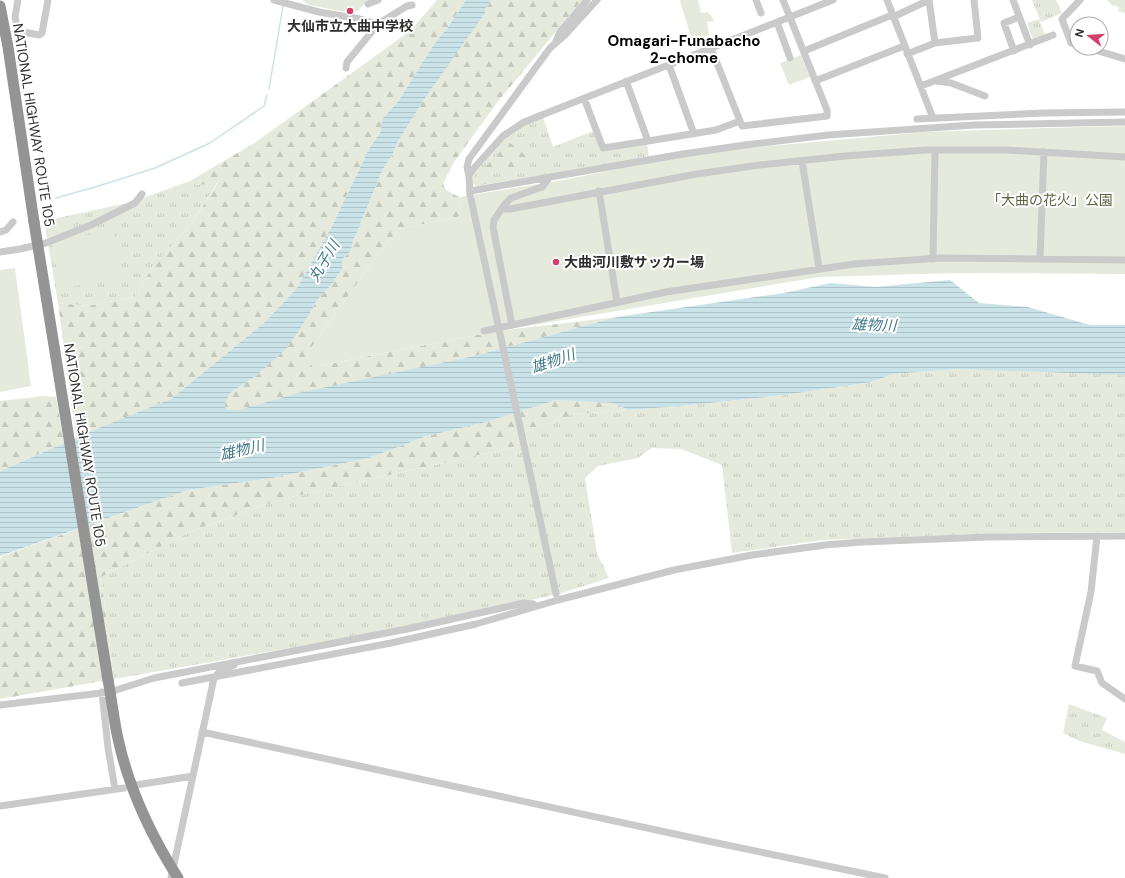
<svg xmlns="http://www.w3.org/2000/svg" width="1125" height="878" viewBox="0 0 1125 878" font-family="'DM Sans','Noto Sans JP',sans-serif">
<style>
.grass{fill:url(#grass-tufts)}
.forest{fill:url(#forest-firs)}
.park{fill:#e6eadc}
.water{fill:url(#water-rules)}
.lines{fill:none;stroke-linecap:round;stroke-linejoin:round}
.stream{stroke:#cae3e8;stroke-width:1.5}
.minor{stroke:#cacaca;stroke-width:7}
.highway{stroke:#949494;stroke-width:11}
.minor-bridge{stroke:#cacaca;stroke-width:7}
.highway-bridge{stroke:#949494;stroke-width:11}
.poi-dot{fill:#d43f6b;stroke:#fff;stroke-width:1.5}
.labels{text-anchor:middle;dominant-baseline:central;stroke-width:4;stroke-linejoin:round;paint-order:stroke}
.poi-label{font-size:14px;font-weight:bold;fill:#2d2d2d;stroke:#fff}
.street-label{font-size:14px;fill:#2d2d2d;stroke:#fff}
.park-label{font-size:14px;fill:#59653f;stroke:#fff}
.neighbourhood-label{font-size:15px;font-weight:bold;fill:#000;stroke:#fff}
.water-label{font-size:15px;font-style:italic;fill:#437c88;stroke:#fff}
</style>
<defs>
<pattern id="grass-tufts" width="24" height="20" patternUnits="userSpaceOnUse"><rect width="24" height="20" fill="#e6eadc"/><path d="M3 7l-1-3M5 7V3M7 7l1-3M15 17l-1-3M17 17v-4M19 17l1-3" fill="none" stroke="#c6c9bd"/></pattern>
<pattern id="forest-firs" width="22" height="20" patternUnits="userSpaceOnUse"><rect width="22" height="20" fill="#e6eadc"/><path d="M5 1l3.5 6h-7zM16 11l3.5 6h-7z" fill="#c6c9bd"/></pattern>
<pattern id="water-rules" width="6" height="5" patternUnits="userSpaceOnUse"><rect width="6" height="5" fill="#cae3e8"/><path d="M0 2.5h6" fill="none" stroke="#aec3c7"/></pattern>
</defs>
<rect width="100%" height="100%" fill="#fff"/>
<!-- grass -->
<path class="grass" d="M1032,0H1056L1062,13L1041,22Z
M1107,0H1125V13L1118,11L1119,7L1112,5Z
M1039,19L1045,35L1033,40L1027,23Z
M543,117L553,147L593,131L601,151L647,144L649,157L476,186L473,184C469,168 509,134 522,126C529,123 536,120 543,117Z
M190,181L196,185L218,182L191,224L151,270L135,297L87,306L58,303L44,221L132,202Z
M958,369L1125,374V532L1002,533L822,540L732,553L722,465L681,449L652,448L638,458L598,466L585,478L597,553L609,578L562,593L426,624L114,679L101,577L189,532L278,500L528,444L525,431L575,414L681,406L785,395L872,382L893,374Z
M1069,704L1107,718L1102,730L1125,742V754L1079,741L1063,733Z"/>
<!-- forest -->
<path class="forest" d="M437,0H466L448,27L435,43L397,103L383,118L380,133L370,147L331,228L297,288L265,322L171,399L76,438L58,303L87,306L135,297L151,270L191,224L218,183L196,185L190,181L256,142L410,31Z
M491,0H582L496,104L454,162L443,184L446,190L459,197L461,216L401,229L393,236L384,246L308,352L307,358L313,367L497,331L617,317L474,356L382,376L239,410H227L224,405L230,393L257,375L310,313L317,300L332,284L342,269V261L344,257L351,251L353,241L383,169L393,154L397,143L425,98Z
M507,143H510L526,156L525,163L522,167L482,175V171Z
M45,396L56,397L64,443L0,471V401Z
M556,400L613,403L629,410L575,414L525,431L528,444L278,500L189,532L101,577L114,679L0,699V560L2,556L188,490L272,478L369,458L427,436L486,422Z"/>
<!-- park -->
<path class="park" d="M302,0H367L358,11L351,13L309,5Z
M681,0H698L701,13L708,12L712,17L714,21L707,22L709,35L701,38L704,46L697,49L695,42L693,43L680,1Z
M801,55L810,77L789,85L780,63Z
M1125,126V274L956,273L819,277L497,331L313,367L309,363L307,358L308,352L384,246L393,236L401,229L461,216L459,197L569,179L660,160L737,149L925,132L1045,128Z
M114,230L123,277L61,289L52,242Z
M15,268L31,386L0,392V270Z"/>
<!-- water -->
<path class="water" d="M466,0H491L485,9V13L425,98L397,143L393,154L383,169L353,241L351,251L344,257L342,261V269L332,284L317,300L310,313L288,347L257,375L230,393L224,405L227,410H239L298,393L474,356L617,317L784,293L831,283L875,287L950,280L979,303L1028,307L1090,325H1125V375L958,369L893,374L872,382L785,395L681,406L629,410L613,403L556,400L486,422L427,436L369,458L272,478L188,490L0,556V471L101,427L171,399L265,322L297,288L331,228L370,147L380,133L383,118L397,103L435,43L448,27Z"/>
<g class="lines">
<!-- stream -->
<path class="stream" d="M269,89L283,6
M56,198L95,187L155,168L210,143L264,106L267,95"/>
<!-- minor -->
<path class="minor" d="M18,0L15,17L18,31L39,35L42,33L48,0
M274,0L319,12L360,19L378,24L407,6L412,5
M756,0L761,13
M887,0L933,118
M929,0L935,43
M1013,0L1030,45
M368,4L378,0
M893,17L929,0
M777,22L790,58
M556,41L560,32L587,0
M1077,45L1071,43L1062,19L1080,0
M711,48L742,126L827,116V110L783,0
M1088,48L1125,59
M804,51L892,15
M1014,51L1004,23L1019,17
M907,54L935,43L978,38L974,0
M669,65L694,134
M346,68L347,62L378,24
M626,81L648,141L716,130L740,121
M815,81L904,46
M936,81L951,83L985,96
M921,86L1053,35
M584,98L603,148L648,141
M917,119L1043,113L1125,112
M802,161L819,268
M469,176L467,167L469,159L550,48L566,34L597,0
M470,191L683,154L745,145L828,135L974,125L1125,122
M599,191L617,302
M470,195L469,176L474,168L503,136L524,122L833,0
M502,209H510L697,174L759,165L845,156L926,150H1007L1125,157
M0,232L6,230L13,222
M0,252L20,249L46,243L91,225L135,203L142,194
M933,259L935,150
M1040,259L1044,152
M512,325L493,227L494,220L505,204L511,198L542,187L549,178
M484,331L666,292L854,264L940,258L1125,260
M1097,536L1091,592L1075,666L1097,671L1102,683L1125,699
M182,683L391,643L476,624L558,600L674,570L752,555L825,545L862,542L987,537L1125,536
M102,692L108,748L115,789
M0,705L110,692L154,678L412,628L524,603L533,604
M202,732L698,839L885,878
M136,785L193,776
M0,806L124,788
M171,878L214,678L220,671L234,665"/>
<!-- highway -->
<path class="highway" d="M0,6L8,47L34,222
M108,680C112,701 114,723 119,743C130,791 152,837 178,878"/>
<!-- minor-bridge -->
<path class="minor-bridge" d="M471,199L556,594"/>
<!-- highway-bridge -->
<path class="highway-bridge" d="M34,222L108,680"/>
</g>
<!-- markers -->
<g class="poi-dot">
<circle cx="350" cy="11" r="4"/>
<circle cx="556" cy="262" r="4"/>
</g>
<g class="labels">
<!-- poi labels -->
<g class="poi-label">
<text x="350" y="26">大仙市立大曲中学校</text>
<text x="564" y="262" text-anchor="start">大曲河川敷サッカー場</text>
</g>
<!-- street labels -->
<g class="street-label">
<text transform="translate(34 125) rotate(81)">NATIONAL HIGHWAY ROUTE 105</text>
<text transform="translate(85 445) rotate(81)">NATIONAL HIGHWAY ROUTE 105</text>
</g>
<!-- park labels -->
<g class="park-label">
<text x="1050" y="200">「大曲の花火」公園</text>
</g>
<!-- neighbourhood labels -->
<g class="neighbourhood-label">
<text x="684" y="41">Omagari-Funabacho<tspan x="684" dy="17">2-chome</tspan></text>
</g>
<!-- water labels -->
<g class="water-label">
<text transform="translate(324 261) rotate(-59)">丸子川</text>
<text transform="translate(874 325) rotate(2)">雄物川</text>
<text transform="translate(553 361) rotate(-19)">雄物川</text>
<text transform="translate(242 450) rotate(-13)">雄物川</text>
</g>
</g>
<!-- north arrow -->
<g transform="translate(1089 36) rotate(287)"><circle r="19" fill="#ffffff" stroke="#ababab"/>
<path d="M0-3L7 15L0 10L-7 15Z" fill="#d43f6b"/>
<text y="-6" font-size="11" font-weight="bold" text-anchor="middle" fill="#2d2d2d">N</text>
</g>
</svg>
